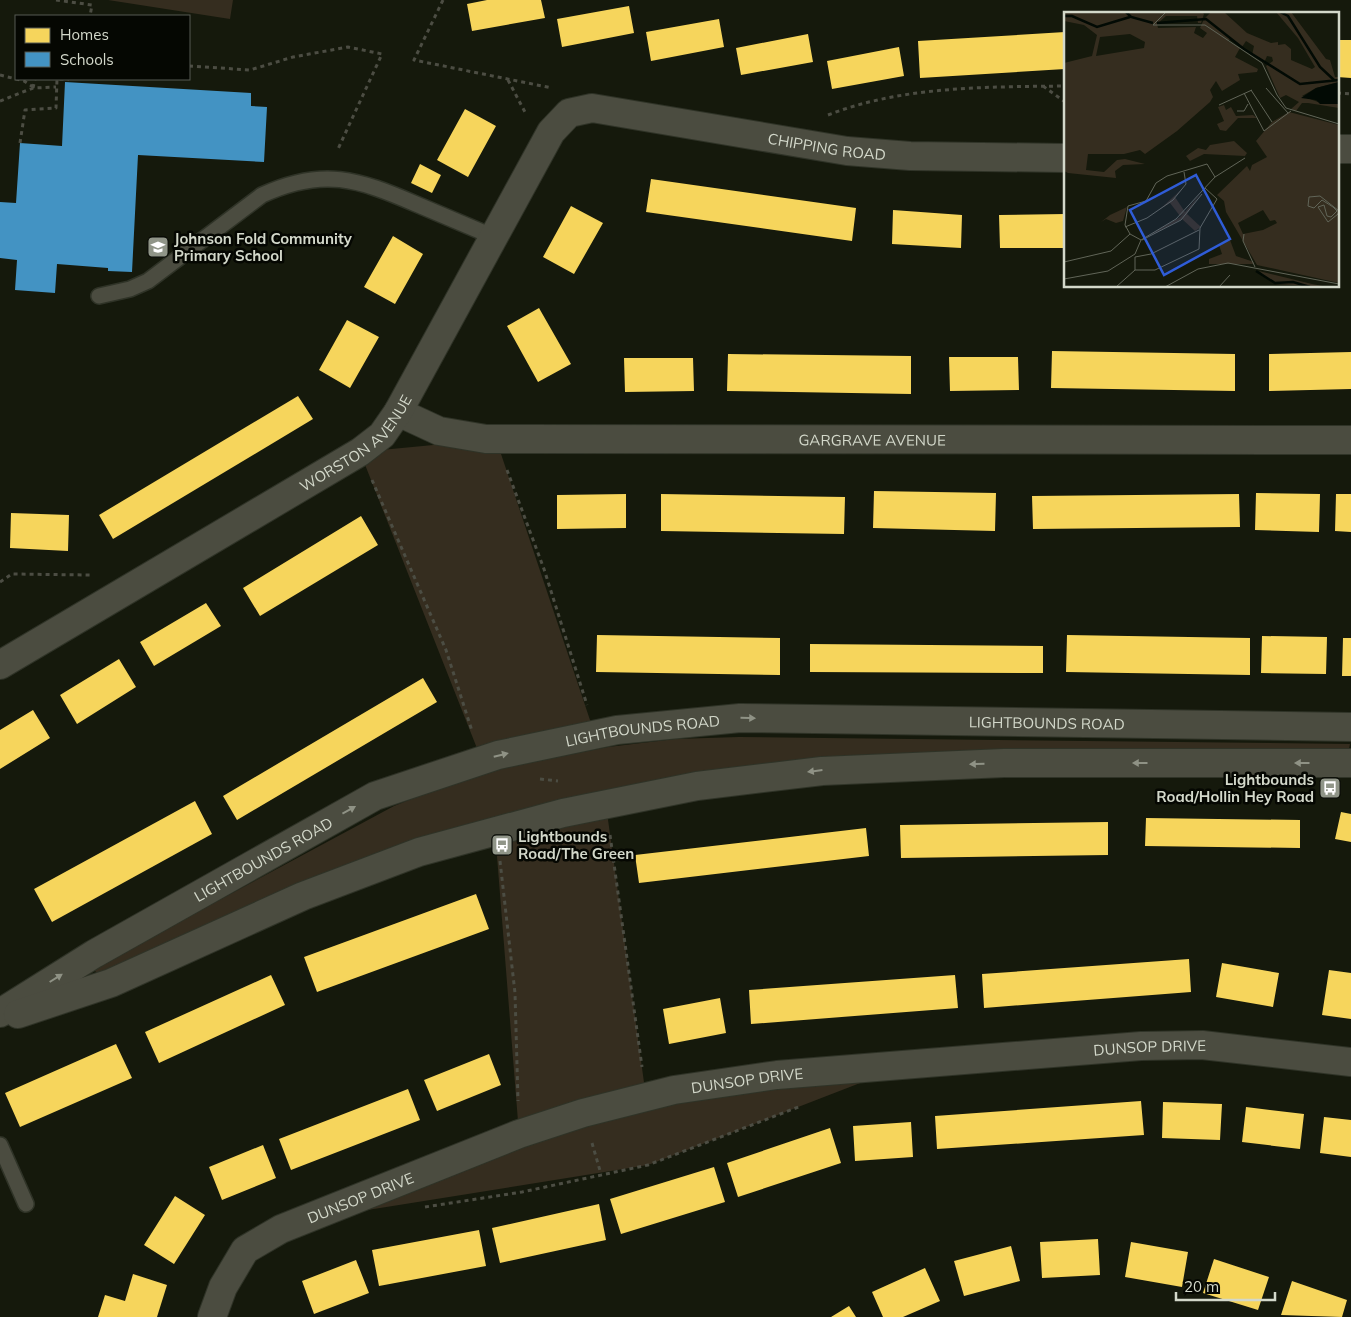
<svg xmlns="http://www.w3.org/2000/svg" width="1351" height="1317" viewBox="0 0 1351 1317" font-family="Mulish,sans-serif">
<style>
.green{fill:#352d1f}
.homes{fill:#f6d55c}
.schools{fill:#4393c3}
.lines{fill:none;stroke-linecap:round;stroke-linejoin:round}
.lane-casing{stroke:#2f3327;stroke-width:18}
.street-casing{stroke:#2f3327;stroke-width:30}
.path{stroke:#4c4d43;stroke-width:3;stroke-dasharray:4 4;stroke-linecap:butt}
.lane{stroke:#4b4c40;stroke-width:15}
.street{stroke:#4b4c40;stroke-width:28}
.oneway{fill:#8f9285}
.labels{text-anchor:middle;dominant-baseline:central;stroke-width:5;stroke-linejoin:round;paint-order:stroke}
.street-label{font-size:15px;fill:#d3d8ca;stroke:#050702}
.poi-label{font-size:15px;font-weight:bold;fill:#d3d8ca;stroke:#050702;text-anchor:start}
.inset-river{fill:none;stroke:#020a04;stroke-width:2.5}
.inset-road{fill:none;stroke:#616558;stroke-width:1}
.view{fill:#2f5cd7;fill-opacity:0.15;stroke:#2f5cd7;stroke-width:2.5}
.inset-edge{fill:none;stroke:#d3d8ca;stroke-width:2.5}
</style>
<rect width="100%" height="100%" fill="#15190c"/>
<!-- green -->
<path class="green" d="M108,0H233L230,19Z
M496,439L595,735L482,761L360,452Z
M739,737L1350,744L1348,754L614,789L560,800L98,975L93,968L394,806L476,773L608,747L675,739Z
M606,805L646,1097L886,1073L648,1165L305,1220L519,1134L495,831Z"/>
<!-- homes -->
<path class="homes" d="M487,0H541L545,18L472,31L467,4Z
M629,6L634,33L562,47L557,19Z
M719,19L724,47L651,61L646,32Z
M1065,32V69L920,78L918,41Z
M808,34L813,62L741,75L736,48Z
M1337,40H1351V78L1337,77Z
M899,47L904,76L832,89L827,61Z
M465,109L496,126L468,177L437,160Z
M420,164L441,175L432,193L411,183Z
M651,179L856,208L852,241L646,212Z
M571,206L603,223L574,274L543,257Z
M893,210L962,215L961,248L892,244Z
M1065,214V248H1000L999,215Z
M393,236L423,254L395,304L364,287Z
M539,308L571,364L538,382L507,326Z
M347,320L379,337L350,388L319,370Z
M1052,351L1235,354V391L1051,388Z
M1351,352V389L1269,391V354Z
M728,354L911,356V394L727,391Z
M949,357H1018L1019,390L950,391Z
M624,358H693L694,391L625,392Z
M298,396L313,419L113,539L99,515Z
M874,491L996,493L995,531L873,528Z
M1256,493L1320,494L1319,532L1255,530Z
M626,494V528L557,529V495Z
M661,494L845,497L844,534L661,531Z
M1239,494L1240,527L1033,529L1032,496Z
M1336,494H1351V532L1335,531Z
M11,513L69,515L68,551L10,548Z
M361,516L378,545L260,616L243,588Z
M206,603L221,626L154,666L140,642Z
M597,635L780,638V675L596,672Z
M1067,635L1250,638V675L1066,672Z
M1262,636L1327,637L1326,674L1261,673Z
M1343,638H1351V676H1342Z
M810,644L1043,646V673L810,672Z
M119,659L136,687L77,724L60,695Z
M423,678L437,702L237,820L223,796Z
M33,710L50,738L0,769V730Z
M195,801L212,834L52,922L34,889Z
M1341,812L1351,814V842L1335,839Z
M1146,818L1300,820V848L1145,846Z
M1108,822V855L901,858L900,825Z
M866,828L869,856L639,883L635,855Z
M476,894L489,929L317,992L304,957Z
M1189,959L1191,992L984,1008L982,974Z
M1222,963L1279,973L1273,1007L1216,997Z
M1329,970L1351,973V1019L1322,1015Z
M271,975L285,1005L159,1063L145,1032Z
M955,975L958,1008L751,1024L749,990Z
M720,998L726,1033L669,1044L663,1009Z
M116,1044L132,1078L20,1127L5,1093Z
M489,1054L501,1085L437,1111L424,1080Z
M408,1089L420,1120L291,1170L279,1139Z
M1141,1101L1144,1135L937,1149L935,1116Z
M1163,1102L1222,1104L1220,1140L1162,1138Z
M1246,1107L1304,1114L1300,1149L1242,1142Z
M1324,1117L1351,1120V1157L1320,1153Z
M911,1122L913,1157L855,1161L853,1126Z
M830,1128L841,1163L738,1197L727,1163Z
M263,1145L276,1178L222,1200L209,1167Z
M714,1167L725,1202L621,1234L610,1199Z
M175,1196L205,1215L174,1264L144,1245Z
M599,1204L606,1240L500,1263L492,1228Z
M479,1230L486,1266L379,1286L372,1250Z
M1098,1239L1100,1275L1042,1278L1040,1242Z
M1131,1242L1188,1252L1182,1287L1125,1277Z
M1011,1246L1020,1281L964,1296L954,1261Z
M1214,1259L1269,1277L1258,1310L1203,1293Z
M356,1260L369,1293L314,1314L302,1281Z
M925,1268L940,1301L903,1317H883L872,1292Z
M133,1274L167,1285L157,1317H98L105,1295L125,1301Z
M1292,1281L1347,1300L1342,1317L1281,1315Z
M849,1306L856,1317H831Z"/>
<!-- schools -->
<path class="schools" d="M65,82L251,93V106L267,107L264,162L138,155L132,272L108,271V268L57,264L55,293L15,290L17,260L0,258V202L16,203L20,143L62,146Z"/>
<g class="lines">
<!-- lane casing -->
<g class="lane-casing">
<path id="lane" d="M99,296L130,289L148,281L262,195C323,167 358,179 416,204C442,215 468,226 494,237
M0,1145L26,1204"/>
</g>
<!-- street casing -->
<g class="street-casing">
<g id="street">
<path d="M1337,149H1351"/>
<path id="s1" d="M398,412L439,431L486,439L1351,440"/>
<path id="s2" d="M0,665L360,452L382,435L398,412L551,132L569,113L592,108L847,151L910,156L1065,158"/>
<path id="s3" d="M0,1013L94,954L375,796L498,755L617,730L740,718L1351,727"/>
<path d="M18,1014L111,983L303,896L419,852L563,813L697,786L822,771L1004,763H1351"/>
<path id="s4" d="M212,1317L223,1287L245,1250L281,1229L519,1134L583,1113L674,1090L777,1075L1141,1046L1202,1045L1351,1062"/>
</g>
</g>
<!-- path -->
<path class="path" d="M56,0L92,5L90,16
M443,0L414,60L552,88
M189,66L250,70L293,57L348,47L382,54L338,149
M0,75L24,81L33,87
M508,80L526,114
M1043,86L1065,102
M33,88L35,79
M1337,93L1351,94
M0,101L33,88L56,87
M828,115C902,86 986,87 1065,86
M20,143L25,110L56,108L57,79H69
M507,470L544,569L587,705
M372,480L446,650L472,731
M0,582L12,574L90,575
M540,779L558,781
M610,835L642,1067
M500,861L515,993L518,1101
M592,1143L601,1174
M425,1207L522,1192L648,1165L801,1106"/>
<!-- lane -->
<use href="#lane" class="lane"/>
<!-- street -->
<use href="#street" class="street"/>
</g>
<!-- one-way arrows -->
<defs><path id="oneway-solid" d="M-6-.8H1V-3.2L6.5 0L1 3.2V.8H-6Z" transform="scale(1.25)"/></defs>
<g class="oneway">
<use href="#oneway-solid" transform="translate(748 718) rotate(1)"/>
<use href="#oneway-solid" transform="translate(501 755) rotate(-14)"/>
<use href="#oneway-solid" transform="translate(1140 763) rotate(180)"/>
<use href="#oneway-solid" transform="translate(1302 763) rotate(180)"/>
<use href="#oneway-solid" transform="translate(977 764) rotate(178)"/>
<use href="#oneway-solid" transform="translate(815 771) rotate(173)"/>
<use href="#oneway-solid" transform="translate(349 810) rotate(-29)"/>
<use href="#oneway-solid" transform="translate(56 978) rotate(-32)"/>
</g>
<!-- icons -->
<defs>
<g id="school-square" transform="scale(1.125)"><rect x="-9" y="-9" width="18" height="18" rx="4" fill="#909588" stroke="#050702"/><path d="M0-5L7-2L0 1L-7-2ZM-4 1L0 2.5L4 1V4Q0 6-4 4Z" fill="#fff"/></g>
<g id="bus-square" transform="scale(1.125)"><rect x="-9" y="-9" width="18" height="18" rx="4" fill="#909588" stroke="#050702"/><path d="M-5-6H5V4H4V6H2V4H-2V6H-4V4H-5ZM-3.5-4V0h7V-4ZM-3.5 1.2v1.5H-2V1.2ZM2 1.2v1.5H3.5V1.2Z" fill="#fff"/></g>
</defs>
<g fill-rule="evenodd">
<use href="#school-square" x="158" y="247"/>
<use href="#bus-square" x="1330" y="788"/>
<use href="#bus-square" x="502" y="845"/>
</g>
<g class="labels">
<!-- street labels -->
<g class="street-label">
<text stroke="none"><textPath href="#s2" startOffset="1081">CHIPPING ROAD</textPath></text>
<text stroke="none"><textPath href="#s1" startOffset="479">GARGRAVE AVENUE</textPath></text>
<text stroke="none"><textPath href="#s2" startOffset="421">WORSTON AVENUE</textPath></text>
<text stroke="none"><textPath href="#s3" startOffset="1115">LIGHTBOUNDS ROAD</textPath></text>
<text stroke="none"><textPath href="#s3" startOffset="710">LIGHTBOUNDS ROAD</textPath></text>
<text stroke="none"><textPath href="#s3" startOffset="305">LIGHTBOUNDS ROAD</textPath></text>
<text stroke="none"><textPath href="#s4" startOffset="1012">DUNSOP DRIVE</textPath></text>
<text stroke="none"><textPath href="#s4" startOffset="608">DUNSOP DRIVE</textPath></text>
<text stroke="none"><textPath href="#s4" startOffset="202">DUNSOP DRIVE</textPath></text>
</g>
<!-- poi labels -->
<g class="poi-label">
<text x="174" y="238">Johnson Fold Community<tspan x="174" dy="17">Primary School</tspan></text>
<text x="1314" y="779" text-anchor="end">Lightbounds<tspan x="1314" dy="17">Road/Hollin Hey Road</tspan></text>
<text x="518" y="836">Lightbounds<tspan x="518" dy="17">Road/The Green</tspan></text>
</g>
</g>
<!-- overview -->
<g transform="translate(1064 12)">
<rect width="275" height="275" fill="#15190c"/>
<path d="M0,0H138L140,2L137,11H134L133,4H102L93,12L94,16L132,15L130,21L139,26L143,21L136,16L140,7L147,0H160L183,21L207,31L214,30V33L221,32L227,37V48L248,57L251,55L234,26L212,0H227L262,47L266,48L271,65H275V70L252,76L238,84L254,90L275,92V96L244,91H238L232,99L227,97L235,90L222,83L216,86L202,54L209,49L208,45L203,44L200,51L188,43L190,34L182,29L178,35L166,27L164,29L176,36L171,45L194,57L193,60L174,62L176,68L158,79L152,69L146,78L149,85L146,90L113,119L81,142L76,138L60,142H24L22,158L40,160L53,148L61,147L81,152L59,153L51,159L52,166L4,161L0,159V51L28,44L33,23L20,13L0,9ZM66,22L81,30L80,36L32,44L36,25ZM160,93L162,98L167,95L172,104L189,103L193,106H174L162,119L156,118L153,112L160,109L154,95ZM225,100L275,113V271L193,253L162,200L160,189L153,183L183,154L186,159L188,153L203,145L192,129L208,110ZM199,198L206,209L211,208L213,211L199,218L179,222L174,211ZM170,129L183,141L181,144L140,142L126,149L122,144L134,136L142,138L146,133ZM120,175L111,185L121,200L136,182L123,202L137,215L131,219L118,207L81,226L116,205L120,201L116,204L106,191L95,198ZM63,195L59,209L52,211L42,207L37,210L46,203ZM166,228L172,244L190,250L189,252H145V247L158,242L155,233ZM195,259L248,272L264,275L211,272Z" fill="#352d1f" fill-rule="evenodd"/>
<path d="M275,70V92H256L252,88L237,86L252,76Z" fill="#020a04"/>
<path class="inset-river" d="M62,0L67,5L89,11M216,0L224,4L256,55L270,68M0,4H8L33,15L66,5M93,11L142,7L180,37L236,72L275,68M192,259L211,271L229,270L246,275"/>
<path class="inset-road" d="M102,0L89,13H141L198,51L213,83L222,96L275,112M202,76L224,101M187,78L208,110M180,81L200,119L227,99M155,93L188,78M173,99H180L184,92M256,184L275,199L274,202L264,210L254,195L260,193L263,204L267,205L273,199L269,195L258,188L250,196L244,194L245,185ZM61,215L83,206L109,188L122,172L120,160M180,222L179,229L191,255M77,228L66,222L61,213L64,194L82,189L92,171L103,164L143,152L151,165M77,228L112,207L151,165L181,146M78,228L117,208L138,182M71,245L87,242L135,218M0,250L47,239L66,222M71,258H91L135,237L136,216L153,187L141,176M0,267L44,259L71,242L77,228M52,275L71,258V245M101,275L134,257L164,251L275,272M155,275L166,263M175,275H195"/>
<path class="view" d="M132,163L166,227L100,263L66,198Z"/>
<rect width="275" height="275" class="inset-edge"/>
</g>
<!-- legend -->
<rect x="15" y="15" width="175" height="65" fill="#050702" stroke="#575b52"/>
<rect x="25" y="28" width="25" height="15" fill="#f6d55c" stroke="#575b52"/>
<text x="60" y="40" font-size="15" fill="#d3d8ca">Homes</text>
<rect x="25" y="52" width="25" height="15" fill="#4393c3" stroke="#575b52"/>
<text x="60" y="65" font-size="15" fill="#d3d8ca">Schools</text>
<!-- scale -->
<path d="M1176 1292v8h99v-8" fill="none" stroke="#d3d8ca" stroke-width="2.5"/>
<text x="1184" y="1292" font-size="15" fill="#d3d8ca" stroke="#050702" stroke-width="4" paint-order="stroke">20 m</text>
</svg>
